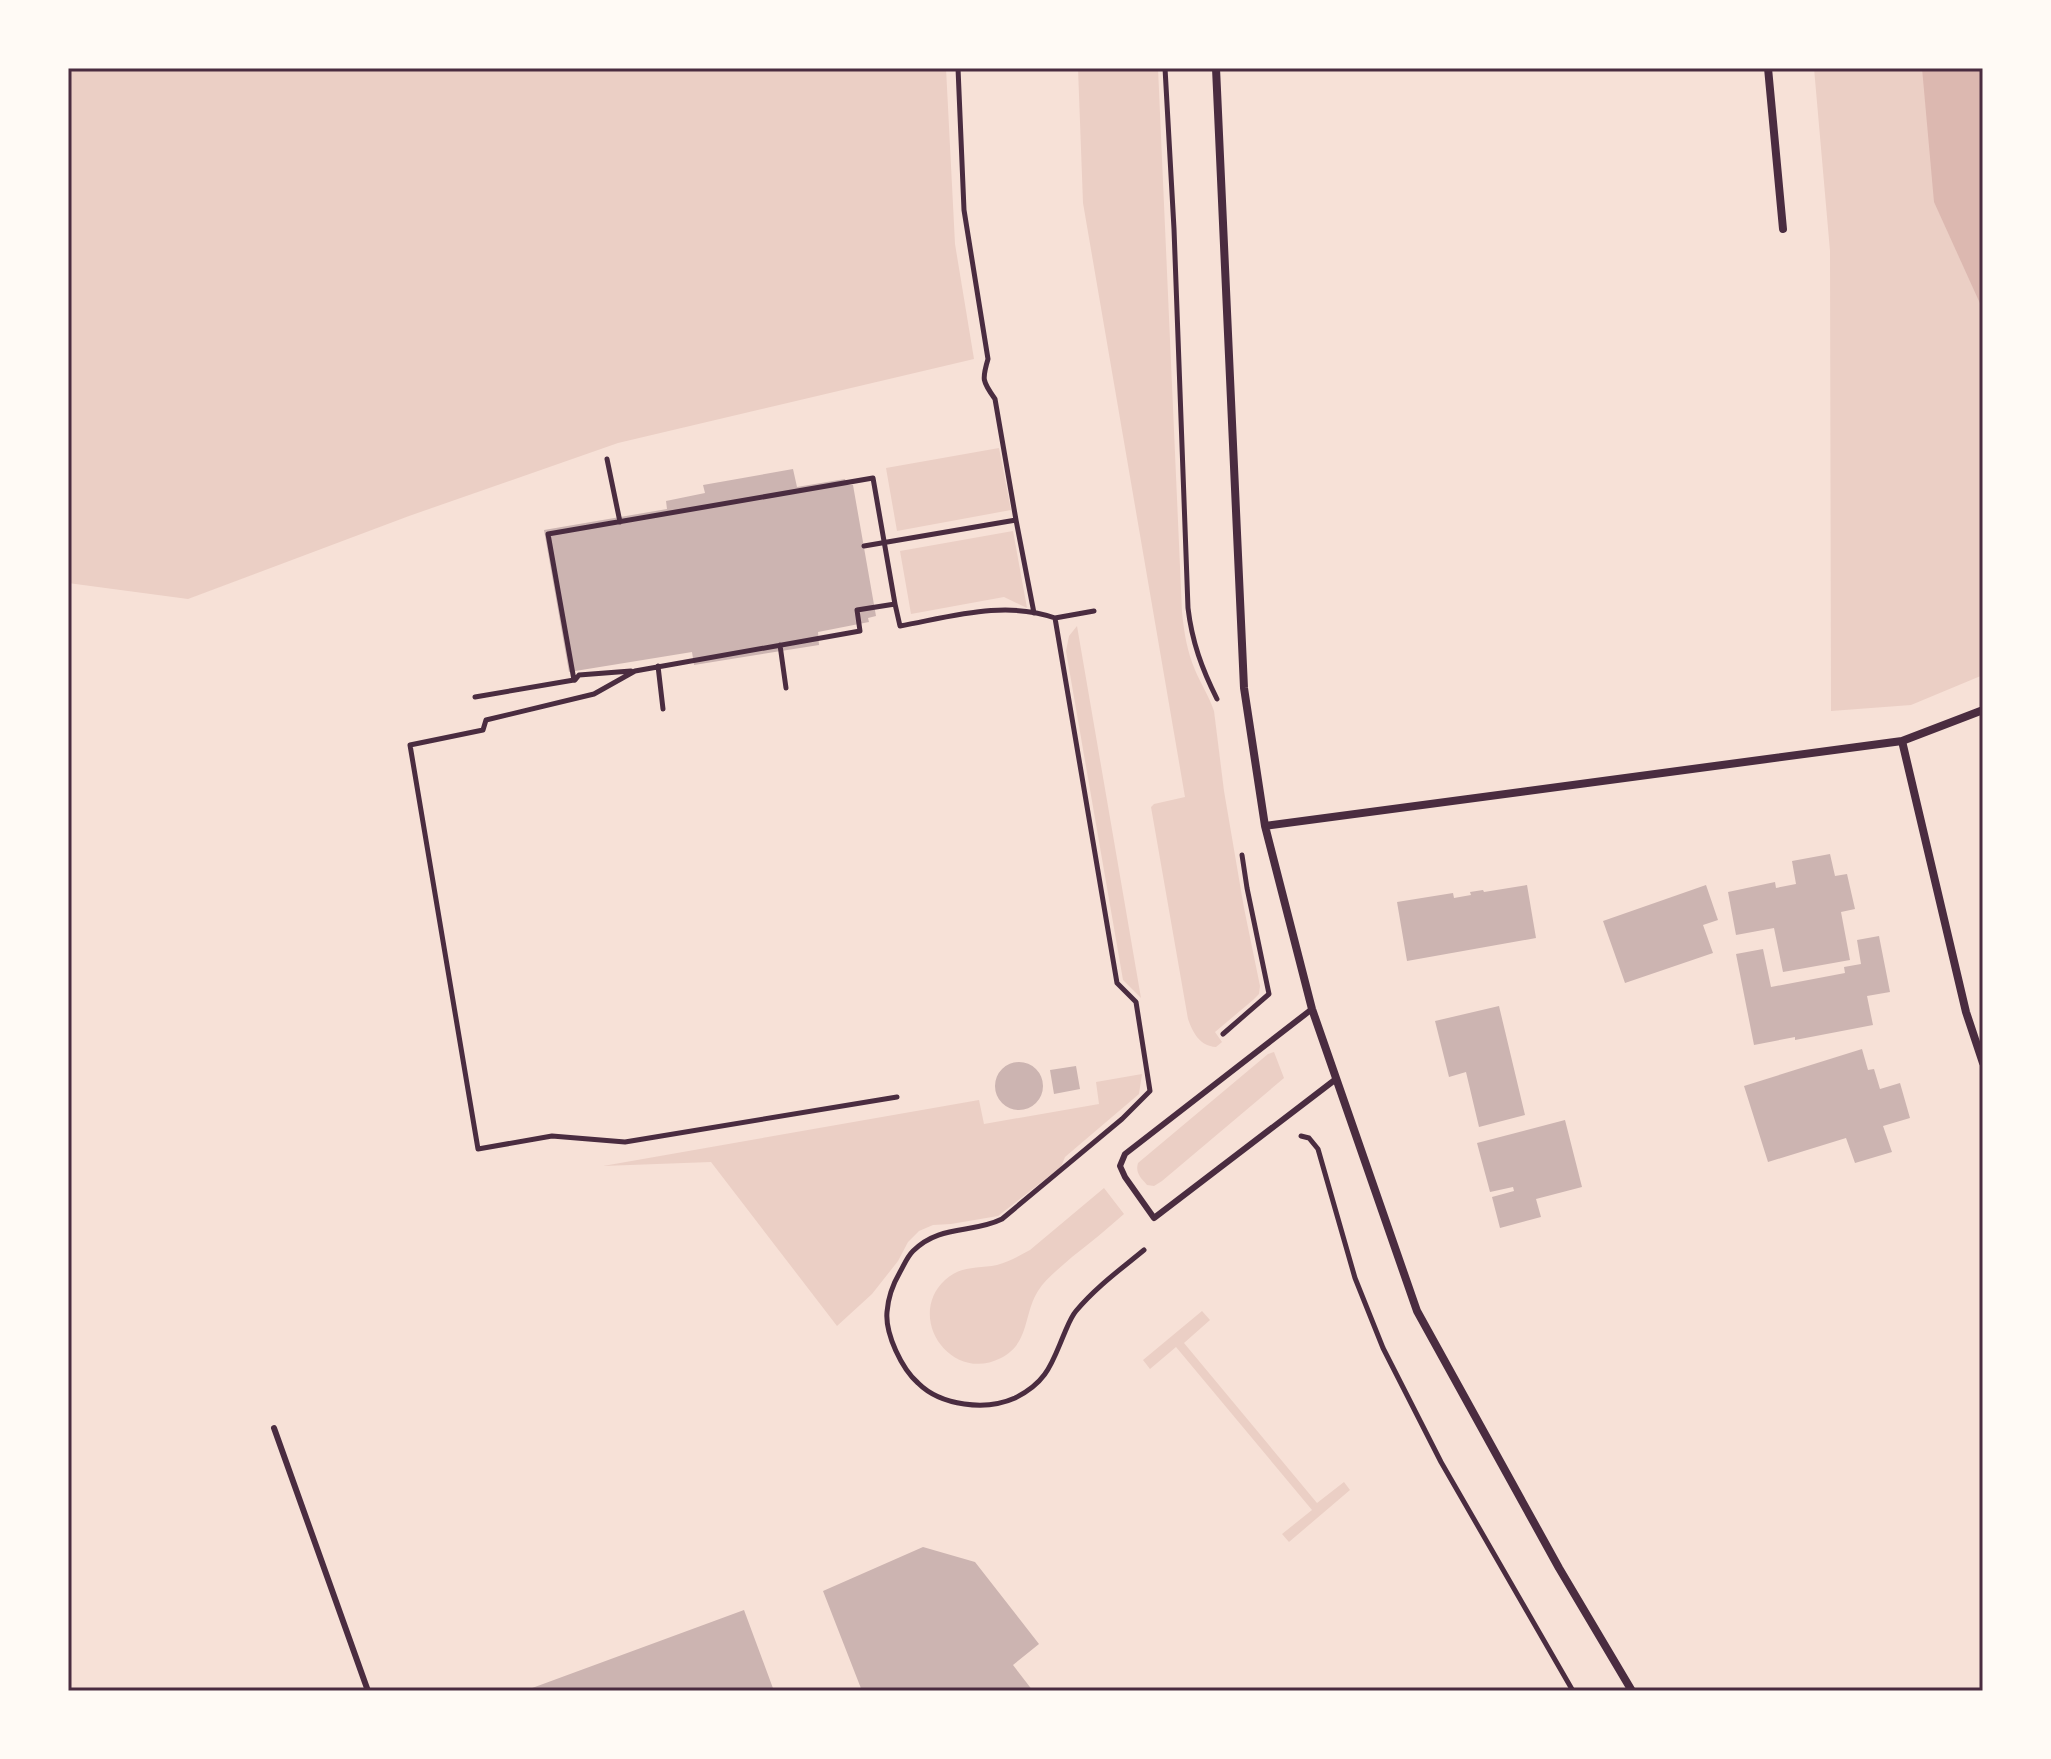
<svg xmlns="http://www.w3.org/2000/svg" width="2051" height="1759" viewBox="0 0 2051 1759" font-family="'PT Sans Narrow',sans-serif">
<style>
.green{fill:#ebcfc5}
.water{fill:#dcb8b0}
.building{fill:#ccb4b1}
.lines{fill:none;stroke-linecap:round;stroke-linejoin:round}
.path{stroke:#4a2c40;stroke-width:5}
.service{stroke:#4a2c40;stroke-width:6}
.minor{stroke:#4a2c40;stroke-width:8}
.neatline{fill:none;stroke:#4a2c40;stroke-width:3}
</style>
<rect width="100%" height="100%" fill="#f7e1d7"/>
<!-- green -->
<path class="green" d="M68,68H946L955,244L974,359L618,443L409,516L188,599L68,583Z
M1078,68H1158L1182,612C1184,632 1187,651 1195,670C1201,684 1209,696 1214,711L1224,791L1244,908L1260,986L1259,994L1253,1000L1215,1032L1222,1042L1216,1047C1200,1046 1193,1033 1188,1019L1151,807L1154,804L1185,797L1083,203Z
M1814,68H1983V675L1911,705L1831,711L1830,251Z
M999,448L1011,510L897,531L886,468Z
M1013,531L1027,608L1004,597L911,614L900,551Z
M1077,626L1141,998L1123,980L1066,651L1069,636Z
M1274,1052L1284,1078L1162,1181L1154,1186L1147,1185C1141,1178 1135,1173 1138,1163L1268,1054Z
M1142,1074L1139,1094L1065,1157L1061,1167L998,1216L951,1224L933,1225L919,1231L908,1242L898,1261L872,1294L837,1326L711,1162L603,1166L979,1100L984,1124L1099,1104L1096,1082Z
M1104,1188L1124,1214C1107,1229 1090,1243 1072,1257C1060,1268 1046,1278 1038,1291C1023,1315 1030,1343 1001,1358C951,1384 905,1317 945,1280C961,1265 978,1269 997,1265C1009,1262 1019,1256 1030,1250Z
M1202,1311L1210,1320L1184,1343L1317,1503L1344,1482L1350,1490L1289,1542L1282,1534L1312,1510L1176,1347L1150,1369L1143,1360Z"/>
<!-- water -->
<path class="water" d="M1922,68H1983V310L1934,202Z"/>
<!-- building -->
<path class="building" d="M793,469L797,487L845,479L847,485H853L876,616L868,618L869,622L818,632L819,645L694,665L692,652L569,672L544,530L667,509L666,501L705,493L703,485Z
M1830,854L1835,876L1847,874L1855,909L1841,912L1850,960L1783,972L1774,928L1736,935L1728,892L1775,882L1776,888L1796,884L1792,861Z
M1527,885L1536,938L1407,961L1397,902L1453,893L1454,898L1471,895L1470,892L1483,890L1484,892Z
M1706,885L1718,920L1703,925L1713,953L1625,983L1603,921Z
M1879,936L1890,992L1867,996L1873,1025L1795,1040V1037L1754,1045L1736,954L1763,949L1771,987L1845,973L1844,967L1861,964L1857,940Z
M1499,1006L1525,1115L1479,1127L1466,1072L1449,1077L1435,1021Z
M1862,1049L1868,1070L1874,1069L1880,1089L1900,1083L1910,1118L1883,1126L1892,1152L1855,1163L1846,1138L1768,1162L1744,1086Z
M995 1086a24 24 0 1 1 48 0a24 24 0 1 1-48 0Z
M1076,1066L1080,1089L1054,1094L1050,1070Z
M1565,1120L1582,1187L1536,1199L1541,1217L1500,1228L1492,1197L1514,1191L1513,1187L1490,1192L1477,1143Z
M923,1547L975,1562L1039,1644L1013,1665L1033,1691H862L823,1591Z
M744,1610L774,1691H524Z"/>
<g class="lines">
<!-- path -->
<path class="path" d="M1165,68L1174,229L1188,608C1192,642 1202,669 1217,699
M607,459L620,522
M1016,520L1034,613
M864,546L1016,520L995,399C982,381 982,379 988,359L964,210L958,68
M1055,618L1094,611
M780,645L786,688
M658,666L663,709
M575,680L579,675L631,671
M475,697L574,680L548,534L873,478L895,604
M1223,1034L1269,994L1247,888L1242,855
M897,1097L625,1142L552,1136L478,1149L410,745L483,730L486,720L594,694L635,671L860,631L857,610L895,604L900,626C950,617 1005,600 1055,618L1117,983L1136,1002L1150,1091L1122,1119L1002,1219C972,1234 940,1224 913,1251C907,1257 904,1265 900,1272C893,1284 888,1298 887,1312C885,1334 902,1369 918,1383C941,1406 986,1411 1015,1398C1048,1382 1052,1362 1065,1332C1068,1325 1071,1317 1076,1311C1096,1287 1121,1269 1144,1250
M1301,1136L1309,1138L1318,1149L1355,1278L1383,1348L1441,1462L1573,1691"/>
<!-- service -->
<path class="service" d="M1312,1009L1125,1154L1120,1166L1125,1177L1154,1218L1336,1079
M274,1428L368,1691"/>
<!-- minor -->
<path class="minor" d="M1216,68L1244,688L1265,826L1312,1009L1417,1311L1559,1568L1632,1691
M1768,68L1783,229
M1902,741L1966,1012L1983,1063
M1265,826L1902,741L1983,710"/>
</g>
<!-- border -->
<rect width="2051" height="1759" fill="none" stroke="#fffaf5" stroke-width="140"/>
<rect x="70" y="70" width="1911" height="1619" class="neatline"/>
</svg>
